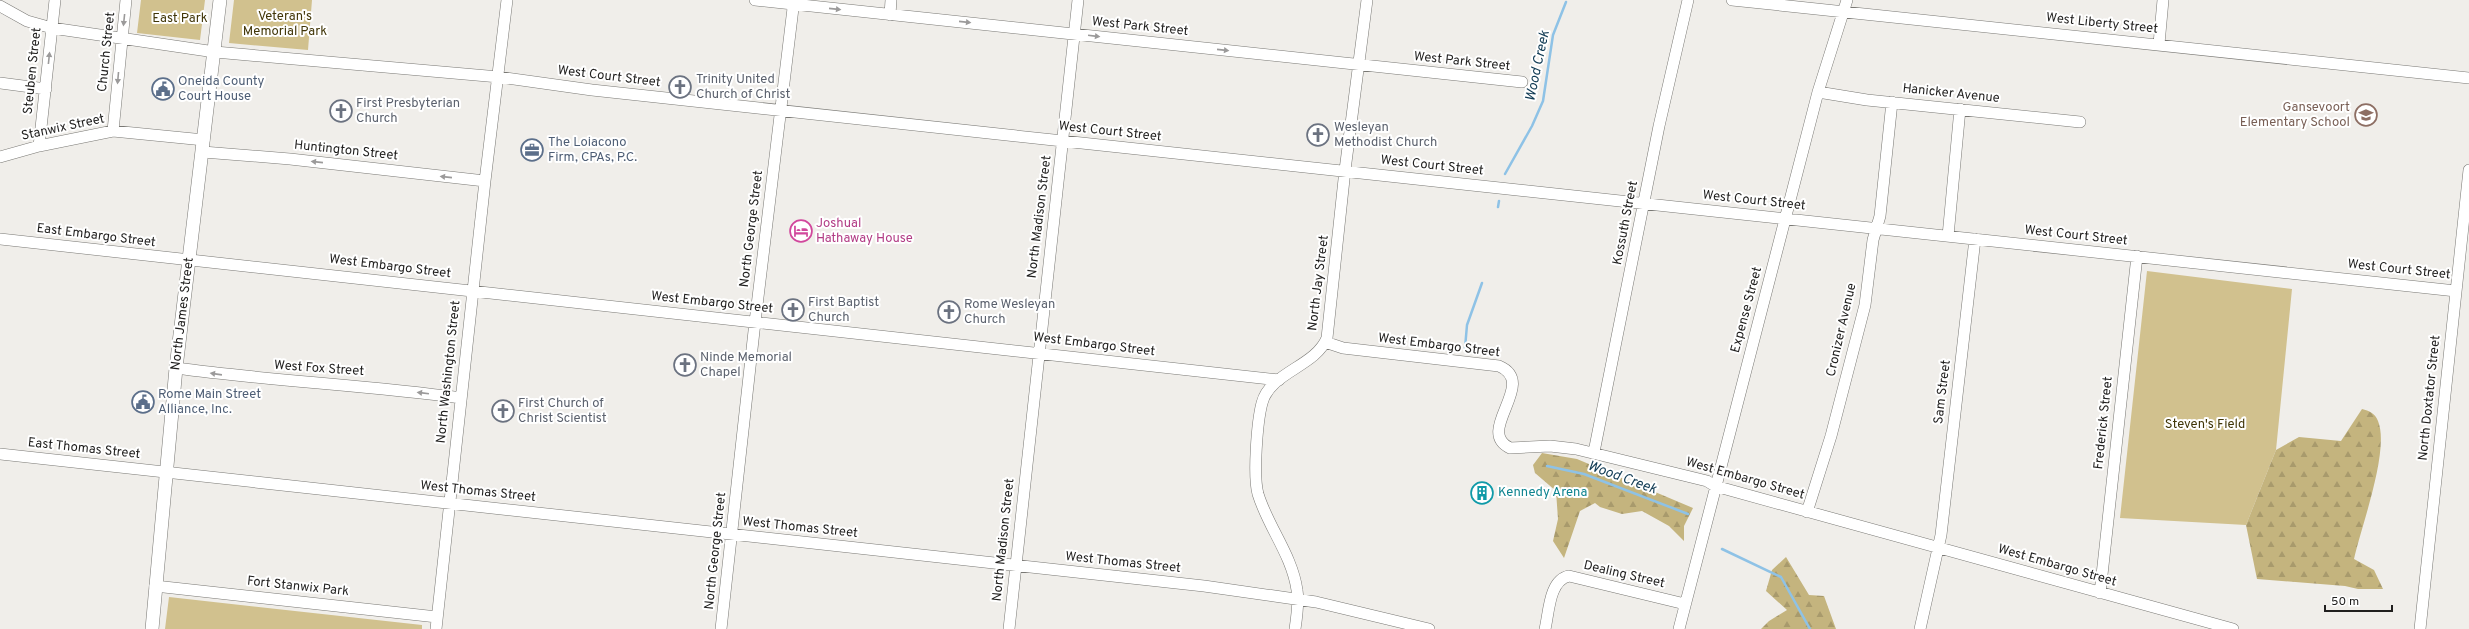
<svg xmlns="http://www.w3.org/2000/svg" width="2469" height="629" viewBox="0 0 2469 629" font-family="Overpass,sans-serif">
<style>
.green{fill:#d1c18e}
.forest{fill:url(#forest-firs)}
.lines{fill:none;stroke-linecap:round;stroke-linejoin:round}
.stream{stroke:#8ec2e6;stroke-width:2.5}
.minor-casing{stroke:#797874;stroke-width:12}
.major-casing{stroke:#797874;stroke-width:14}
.minor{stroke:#fff;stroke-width:11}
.major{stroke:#fff;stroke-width:13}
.oneway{fill:#9b9a9a}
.labels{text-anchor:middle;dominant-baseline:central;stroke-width:4;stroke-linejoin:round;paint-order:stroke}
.park-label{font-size:13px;fill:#403507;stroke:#fff}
.street-label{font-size:13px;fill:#201f1e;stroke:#fff}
.worship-label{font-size:13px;fill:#5b616d;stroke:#fff;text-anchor:start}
.service-label{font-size:13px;fill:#4e5e75;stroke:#fff;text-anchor:start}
.education-label{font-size:13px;fill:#785e54;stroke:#fff;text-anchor:end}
.hotel-label{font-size:13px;fill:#b23c85;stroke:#fff;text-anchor:start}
.culture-label{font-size:13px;fill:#0d838f;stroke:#fff;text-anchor:start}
.water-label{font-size:14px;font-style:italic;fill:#113b54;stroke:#fff}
</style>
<defs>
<pattern id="forest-firs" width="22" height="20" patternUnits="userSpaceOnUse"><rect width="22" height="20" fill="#c4b47e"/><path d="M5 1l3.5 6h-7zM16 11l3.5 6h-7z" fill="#a89a6c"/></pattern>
</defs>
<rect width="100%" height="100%" fill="#f0eeea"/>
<!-- green -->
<path class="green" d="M141,0H205L200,40L137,33Z
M234,0H312L308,50L229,43Z
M2147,271L2292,289L2276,450L2246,525L2120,518Z
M169,597L422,625V629H165Z"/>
<!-- forest -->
<path class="forest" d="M2362,409C2369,411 2375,413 2378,421C2390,450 2361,527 2354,559L2374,570L2383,589H2358L2345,586L2257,579L2246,525L2276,450L2299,437L2341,441Z
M1542,453L1577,459L1693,508L1684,526V541L1669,526L1642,511L1622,514L1600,507L1595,503L1580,511L1564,558L1553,541L1558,519L1556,491L1535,473L1533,465Z
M1786,557L1809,595L1824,596L1836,629H1761L1769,621L1787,610L1766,591L1772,570Z"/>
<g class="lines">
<!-- stream -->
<path class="stream" d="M1505,174L1532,126L1543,101L1553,35L1566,2
M1498,207L1499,201
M1465,348L1467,325L1482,283
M1547,466L1584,474L1688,514
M1722,549L1781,577L1810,629"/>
<!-- minor casing -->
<g class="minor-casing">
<path id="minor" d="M755,0L1522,82
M1732,0L2469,78
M0,6L27,21L52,28L215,52L499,77L592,90L1063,141L2456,291
M890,15L891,0
M2159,44L2163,0
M0,83L46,89
M1818,92L1867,100L2080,122
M113,131L126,0
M39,146L55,0
M203,152L290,159L485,181
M0,157L39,146L113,131L204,140
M1948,236L1960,109
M0,239L1279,380
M1325,342L1343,348L1499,366C1539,383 1474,431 1510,448L1550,446L1576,449L1707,481L1715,486L2233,629
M176,368C271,381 366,385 461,398
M1594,452L1659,126L1688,0
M0,454L1204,586L1316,602L1429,629
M1807,512L1831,436L1865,305L1873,240L1880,216L1892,102
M155,586L437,617
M2100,593L2137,256
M436,629L485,181L507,0
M721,629L755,322L794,0
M1009,629L1078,0
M1295,629C1297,616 1299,602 1297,590C1292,555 1268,527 1258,494C1253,476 1257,422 1262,403C1270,372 1315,367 1327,338L1345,170L1367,0
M1545,629C1549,613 1549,580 1569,576L1685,604
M1679,629L1818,92L1847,0
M1920,629L1941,535L1975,239
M2420,629L2469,170"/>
</g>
<!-- major casing -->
<g class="major-casing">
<path id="major" d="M152,629L176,368L220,0"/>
</g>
<!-- minor -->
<use href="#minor" class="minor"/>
<!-- major -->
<use href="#major" class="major"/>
</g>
<!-- one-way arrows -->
<defs><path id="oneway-solid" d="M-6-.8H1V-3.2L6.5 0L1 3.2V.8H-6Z"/></defs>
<g class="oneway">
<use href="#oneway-solid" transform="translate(835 9) rotate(6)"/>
<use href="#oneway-solid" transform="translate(124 20) rotate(96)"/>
<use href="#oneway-solid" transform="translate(965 22) rotate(6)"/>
<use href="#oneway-solid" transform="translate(1094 36) rotate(7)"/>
<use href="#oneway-solid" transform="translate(1223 50) rotate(6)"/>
<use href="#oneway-solid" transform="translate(49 58) rotate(-84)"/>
<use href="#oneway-solid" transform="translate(118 78) rotate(95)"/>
<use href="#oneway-solid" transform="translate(317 162) rotate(-174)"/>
<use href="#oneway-solid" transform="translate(446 177) rotate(-174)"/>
<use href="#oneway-solid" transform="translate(216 374) rotate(-172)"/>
<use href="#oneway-solid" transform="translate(423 393) rotate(-173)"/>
</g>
<!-- icons -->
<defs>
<g id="church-ring" transform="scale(1.15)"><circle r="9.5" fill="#fff" stroke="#6b7280" stroke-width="1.5"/><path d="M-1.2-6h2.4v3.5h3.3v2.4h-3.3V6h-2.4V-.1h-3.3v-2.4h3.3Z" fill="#6b7280"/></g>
<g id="civic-ring" transform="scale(1.15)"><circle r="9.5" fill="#fff" stroke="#5c6f8a" stroke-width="1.5"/><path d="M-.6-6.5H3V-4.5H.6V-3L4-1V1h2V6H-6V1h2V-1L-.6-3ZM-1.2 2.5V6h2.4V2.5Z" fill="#5c6f8a"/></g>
<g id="school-ring" transform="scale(1.15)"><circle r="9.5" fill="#fff" stroke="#8d6e63" stroke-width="1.5"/><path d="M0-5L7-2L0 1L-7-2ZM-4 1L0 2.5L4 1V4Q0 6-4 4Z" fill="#8d6e63"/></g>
<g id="office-ring" transform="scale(1.15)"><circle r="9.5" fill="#fff" stroke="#5c6f8a" stroke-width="1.5"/><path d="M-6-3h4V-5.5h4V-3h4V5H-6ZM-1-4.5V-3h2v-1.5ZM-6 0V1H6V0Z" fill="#5c6f8a"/></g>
<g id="hotel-ring" transform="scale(1.15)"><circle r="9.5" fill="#fff" stroke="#d1479c" stroke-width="1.5"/><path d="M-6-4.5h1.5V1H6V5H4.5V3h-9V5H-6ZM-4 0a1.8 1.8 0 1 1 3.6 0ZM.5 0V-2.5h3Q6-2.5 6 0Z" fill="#d1479c"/></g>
<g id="building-ring" transform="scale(1.15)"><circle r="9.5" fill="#fff" stroke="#0f9aa8" stroke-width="1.5"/><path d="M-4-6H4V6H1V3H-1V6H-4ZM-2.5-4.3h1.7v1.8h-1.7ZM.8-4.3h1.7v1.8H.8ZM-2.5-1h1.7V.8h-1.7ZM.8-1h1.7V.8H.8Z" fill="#0f9aa8"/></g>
</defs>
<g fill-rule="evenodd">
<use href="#church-ring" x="680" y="87"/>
<use href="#civic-ring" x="163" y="89"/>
<use href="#church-ring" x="341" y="111"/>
<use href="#school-ring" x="2366" y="115"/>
<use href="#church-ring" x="1318" y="135"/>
<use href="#office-ring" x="532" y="150"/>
<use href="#hotel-ring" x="801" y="231"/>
<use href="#church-ring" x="793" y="310"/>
<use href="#church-ring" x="949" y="312"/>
<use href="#church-ring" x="685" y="365"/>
<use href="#civic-ring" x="143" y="402"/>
<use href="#church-ring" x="503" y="411"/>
<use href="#building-ring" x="1482" y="493"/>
</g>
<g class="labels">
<!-- park labels -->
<g class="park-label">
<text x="285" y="17">Veteran's<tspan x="285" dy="15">Memorial Park</tspan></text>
<text x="180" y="19">East Park</text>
<text x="2205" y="425">Steven's Field</text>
</g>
<!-- street labels -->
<g class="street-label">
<text transform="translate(2102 24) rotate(6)">West Liberty Street</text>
<text transform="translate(1140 27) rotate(6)">West Park Street</text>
<text transform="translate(107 52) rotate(-84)">Church Street</text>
<text transform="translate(1462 62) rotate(6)">West Park Street</text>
<text transform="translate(33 71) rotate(-84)">Steuben Street</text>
<text transform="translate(609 77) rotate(7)">West Court Street</text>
<text transform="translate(1951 94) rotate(6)">Hanicker Avenue</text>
<text transform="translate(63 128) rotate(-12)">Stanwix Street</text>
<text transform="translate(1110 132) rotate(6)">West Court Street</text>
<text transform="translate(346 151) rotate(6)">Huntington Street</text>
<text transform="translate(1432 166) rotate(6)">West Court Street</text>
<text transform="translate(1754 201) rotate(6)">West Court Street</text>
<text transform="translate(1040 217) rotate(-83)">North Madison Street</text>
<text transform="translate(1626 223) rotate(-79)">Kossuth Street</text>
<text transform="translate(752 229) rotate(-83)">North George Street</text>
<text transform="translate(96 236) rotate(7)">East Embargo Street</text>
<text transform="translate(2076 236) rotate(6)">West Court Street</text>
<text transform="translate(390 267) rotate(7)">West Embargo Street</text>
<text transform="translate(2399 270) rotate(6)">West Court Street</text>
<text transform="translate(1319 283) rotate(-83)">North Jay Street</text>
<text transform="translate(712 303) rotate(6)">West Embargo Street</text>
<text transform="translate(1747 310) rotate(-75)">Expense Street</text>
<text transform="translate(183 314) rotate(-83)">North James Street</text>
<text transform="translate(1842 330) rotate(-77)">Cronizer Avenue</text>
<text transform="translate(1094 345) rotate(7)">West Embargo Street</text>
<text transform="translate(1439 346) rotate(7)">West Embargo Street</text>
<text transform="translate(319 369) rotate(4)">West Fox Street</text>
<text transform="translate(449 372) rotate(-84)">North Washington Street</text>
<text transform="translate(1943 392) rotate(-83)">Sam Street</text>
<text transform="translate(2430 398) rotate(-84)">North Doxtator Street</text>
<text transform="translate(2104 423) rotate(-84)">Frederick Street</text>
<text transform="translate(84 449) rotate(6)">East Thomas Street</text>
<text transform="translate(1745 479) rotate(16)">West Embargo Street</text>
<text transform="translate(478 492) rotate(6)">West Thomas Street</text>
<text transform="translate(800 528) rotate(6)">West Thomas Street</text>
<text transform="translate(1004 540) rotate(-84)">North Madison Street</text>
<text transform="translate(716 551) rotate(-84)">North George Street</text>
<text transform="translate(1123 563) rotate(6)">West Thomas Street</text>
<text transform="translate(2057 566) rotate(16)">West Embargo Street</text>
<text transform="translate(1624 575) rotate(13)">Dealing Street</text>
<text transform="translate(298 587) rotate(6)">Fort Stanwix Park</text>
</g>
<!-- worship labels -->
<g class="worship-label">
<text x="696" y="80">Trinity United<tspan x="696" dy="15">Church of Christ</tspan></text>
<text x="356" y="104">First Presbyterian<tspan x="356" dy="15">Church</tspan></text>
<text x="1334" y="128">Wesleyan<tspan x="1334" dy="15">Methodist Church</tspan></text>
<text x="808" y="303">First Baptist<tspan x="808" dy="15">Church</tspan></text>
<text x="964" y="305">Rome Wesleyan<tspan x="964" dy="15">Church</tspan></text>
<text x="700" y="358">Ninde Memorial<tspan x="700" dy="15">Chapel</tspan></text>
<text x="518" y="404">First Church of<tspan x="518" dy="15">Christ Scientist</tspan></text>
</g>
<!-- service labels -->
<g class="service-label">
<text x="178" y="82">Oneida County<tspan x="178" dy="15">Court House</tspan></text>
<text x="548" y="143">The Loiacono<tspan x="548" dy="15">Firm, CPAs, P.C.</tspan></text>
<text x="158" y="395">Rome Main Street<tspan x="158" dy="15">Alliance, Inc.</tspan></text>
</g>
<!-- education labels -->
<g class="education-label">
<text x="2350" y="108">Gansevoort<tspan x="2350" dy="15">Elementary School</tspan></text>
</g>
<!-- hotel labels -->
<g class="hotel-label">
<text x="816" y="224">Joshual<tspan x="816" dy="15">Hathaway House</tspan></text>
</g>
<!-- culture labels -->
<g class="culture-label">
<text x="1498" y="493">Kennedy Arena</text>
</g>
<!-- water labels -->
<g class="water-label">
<text transform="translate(1538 66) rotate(-78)">Wood Creek</text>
<text transform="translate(1622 478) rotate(20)">Wood Creek</text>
</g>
</g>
<!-- scale -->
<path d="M2325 605v6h67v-6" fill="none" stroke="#201f1e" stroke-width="2"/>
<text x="2331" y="605" font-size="12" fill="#201f1e" stroke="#ffffff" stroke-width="3" paint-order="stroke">50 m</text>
</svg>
